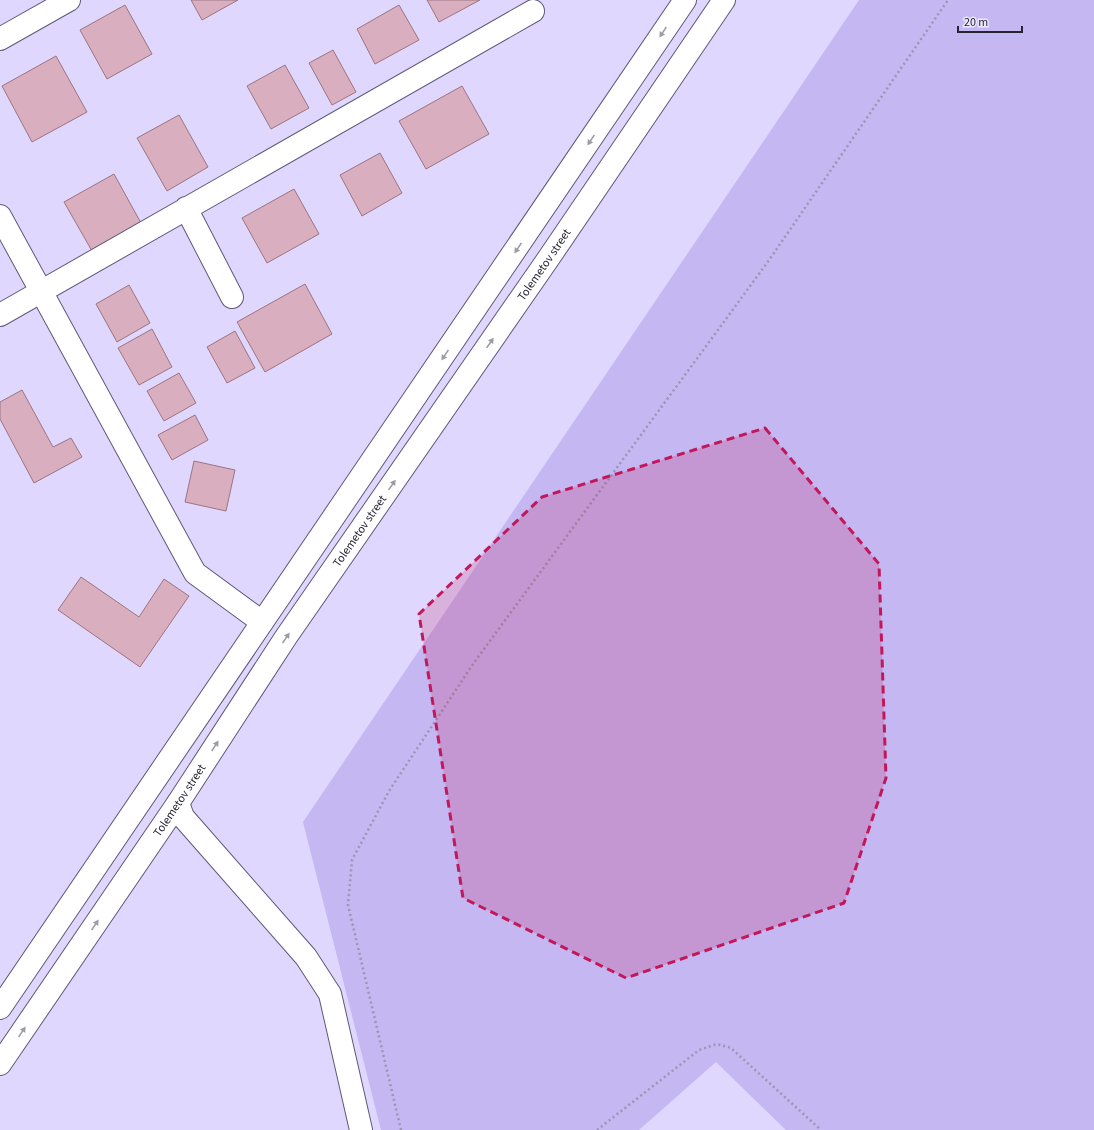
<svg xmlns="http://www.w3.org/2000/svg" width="1094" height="1130" viewBox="0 0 1094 1130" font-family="'Source Sans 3',sans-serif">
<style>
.green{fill:#c5b7f1}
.building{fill:#d9aebe;stroke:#9c7482}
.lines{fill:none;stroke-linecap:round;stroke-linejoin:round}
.street-casing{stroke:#605879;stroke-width:24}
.primary-casing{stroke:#605879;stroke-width:24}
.path{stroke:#9b95b3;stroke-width:2.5;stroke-dasharray:2 3;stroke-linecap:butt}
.street{stroke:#fff;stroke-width:22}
.primary{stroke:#fff;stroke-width:22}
.oneway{fill:#9e9ca3}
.marked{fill:#c2185b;fill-opacity:0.2;stroke:#c2185b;stroke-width:3;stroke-dasharray:8 5;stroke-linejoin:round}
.labels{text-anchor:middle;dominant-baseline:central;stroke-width:3;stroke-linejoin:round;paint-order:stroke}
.street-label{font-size:12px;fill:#272432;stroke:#ece7fe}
</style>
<rect width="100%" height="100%" fill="#dfd7fe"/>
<!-- green -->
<path class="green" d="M859,0H1094V1130H786L716,1062L639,1130H381L303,822Z"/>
<!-- building -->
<path class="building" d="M191,0H238L202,20Z
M427,0H480L439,22Z
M125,5L152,54L107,79L80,30Z
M399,5L419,40L375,64L357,29Z
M333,50L356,92L332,105L309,63Z
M56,56L87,112L32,142L2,86Z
M285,65L309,108L271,129L247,86Z
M462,86L489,134L426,169L399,121Z
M179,115L208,167L167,191L137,138Z
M380,153L402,193L362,216L340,175Z
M114,174L141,223L92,251L64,202Z
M294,189L319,234L267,263L242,218Z
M305,284L332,334L265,372L237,322Z
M129,285L150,323L117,342L96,304Z
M152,329L172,367L139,385L118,348Z
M235,331L255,368L227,383L207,347Z
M179,373L196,403L164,421L147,391Z
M22,390L53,447L71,438L82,457L34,483L0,419V402Z
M195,415L208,440L172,460L158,435Z
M194,461L235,470L226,511L185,502Z
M81,577L139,617L164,579L189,596L140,667L58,610Z"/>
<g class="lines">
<!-- street casing -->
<g class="street-casing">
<path id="street" d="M0,39L69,0
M186,208L232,297
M0,216L195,573L262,622
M0,315L533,11
M178,803L183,817L306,957L330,994L361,1130"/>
</g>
<!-- primary casing -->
<g class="primary-casing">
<g id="primary">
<path d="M0,1008C227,671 458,337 685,0"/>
<path id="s1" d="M0,1064L178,803L286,637L546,262L724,0"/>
</g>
</g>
<!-- path -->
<path class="path" d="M401,1130L348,905L352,860L389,791L473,664L767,263L948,0
M597,1130L699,1050L717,1044L731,1048L821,1130"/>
<!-- street -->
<use href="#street" class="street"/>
<!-- primary -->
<use href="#primary" class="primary"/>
</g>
<!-- one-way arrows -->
<defs><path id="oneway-solid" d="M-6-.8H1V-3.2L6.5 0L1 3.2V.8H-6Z"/></defs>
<g class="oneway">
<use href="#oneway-solid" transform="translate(663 32) rotate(124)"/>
<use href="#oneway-solid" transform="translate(591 140) rotate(124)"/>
<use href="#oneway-solid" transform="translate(518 248) rotate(124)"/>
<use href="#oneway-solid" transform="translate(490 343) rotate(-55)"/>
<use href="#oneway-solid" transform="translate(445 355) rotate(124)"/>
<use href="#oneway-solid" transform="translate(392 485) rotate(-55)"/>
<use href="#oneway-solid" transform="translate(286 638) rotate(-56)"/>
<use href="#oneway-solid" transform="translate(215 746) rotate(-57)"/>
<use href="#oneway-solid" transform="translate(95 925) rotate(-56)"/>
<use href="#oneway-solid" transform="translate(22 1032) rotate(-56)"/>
</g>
<!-- marked area -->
<path class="marked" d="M765,428L879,564L886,778L844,903L626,978L463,898L419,614L542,497Z"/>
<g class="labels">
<!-- street labels -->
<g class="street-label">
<text stroke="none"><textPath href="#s1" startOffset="967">Tolemetov street</textPath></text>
<text stroke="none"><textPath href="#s1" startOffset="643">Tolemetov street</textPath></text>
<text stroke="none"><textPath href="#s1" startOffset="319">Tolemetov street</textPath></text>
</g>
</g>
<!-- scale -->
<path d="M958 26v6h64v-6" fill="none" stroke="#272432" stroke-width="2"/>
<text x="964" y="26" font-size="12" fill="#272432" stroke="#ece7fe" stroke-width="3" paint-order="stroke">20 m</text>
</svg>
